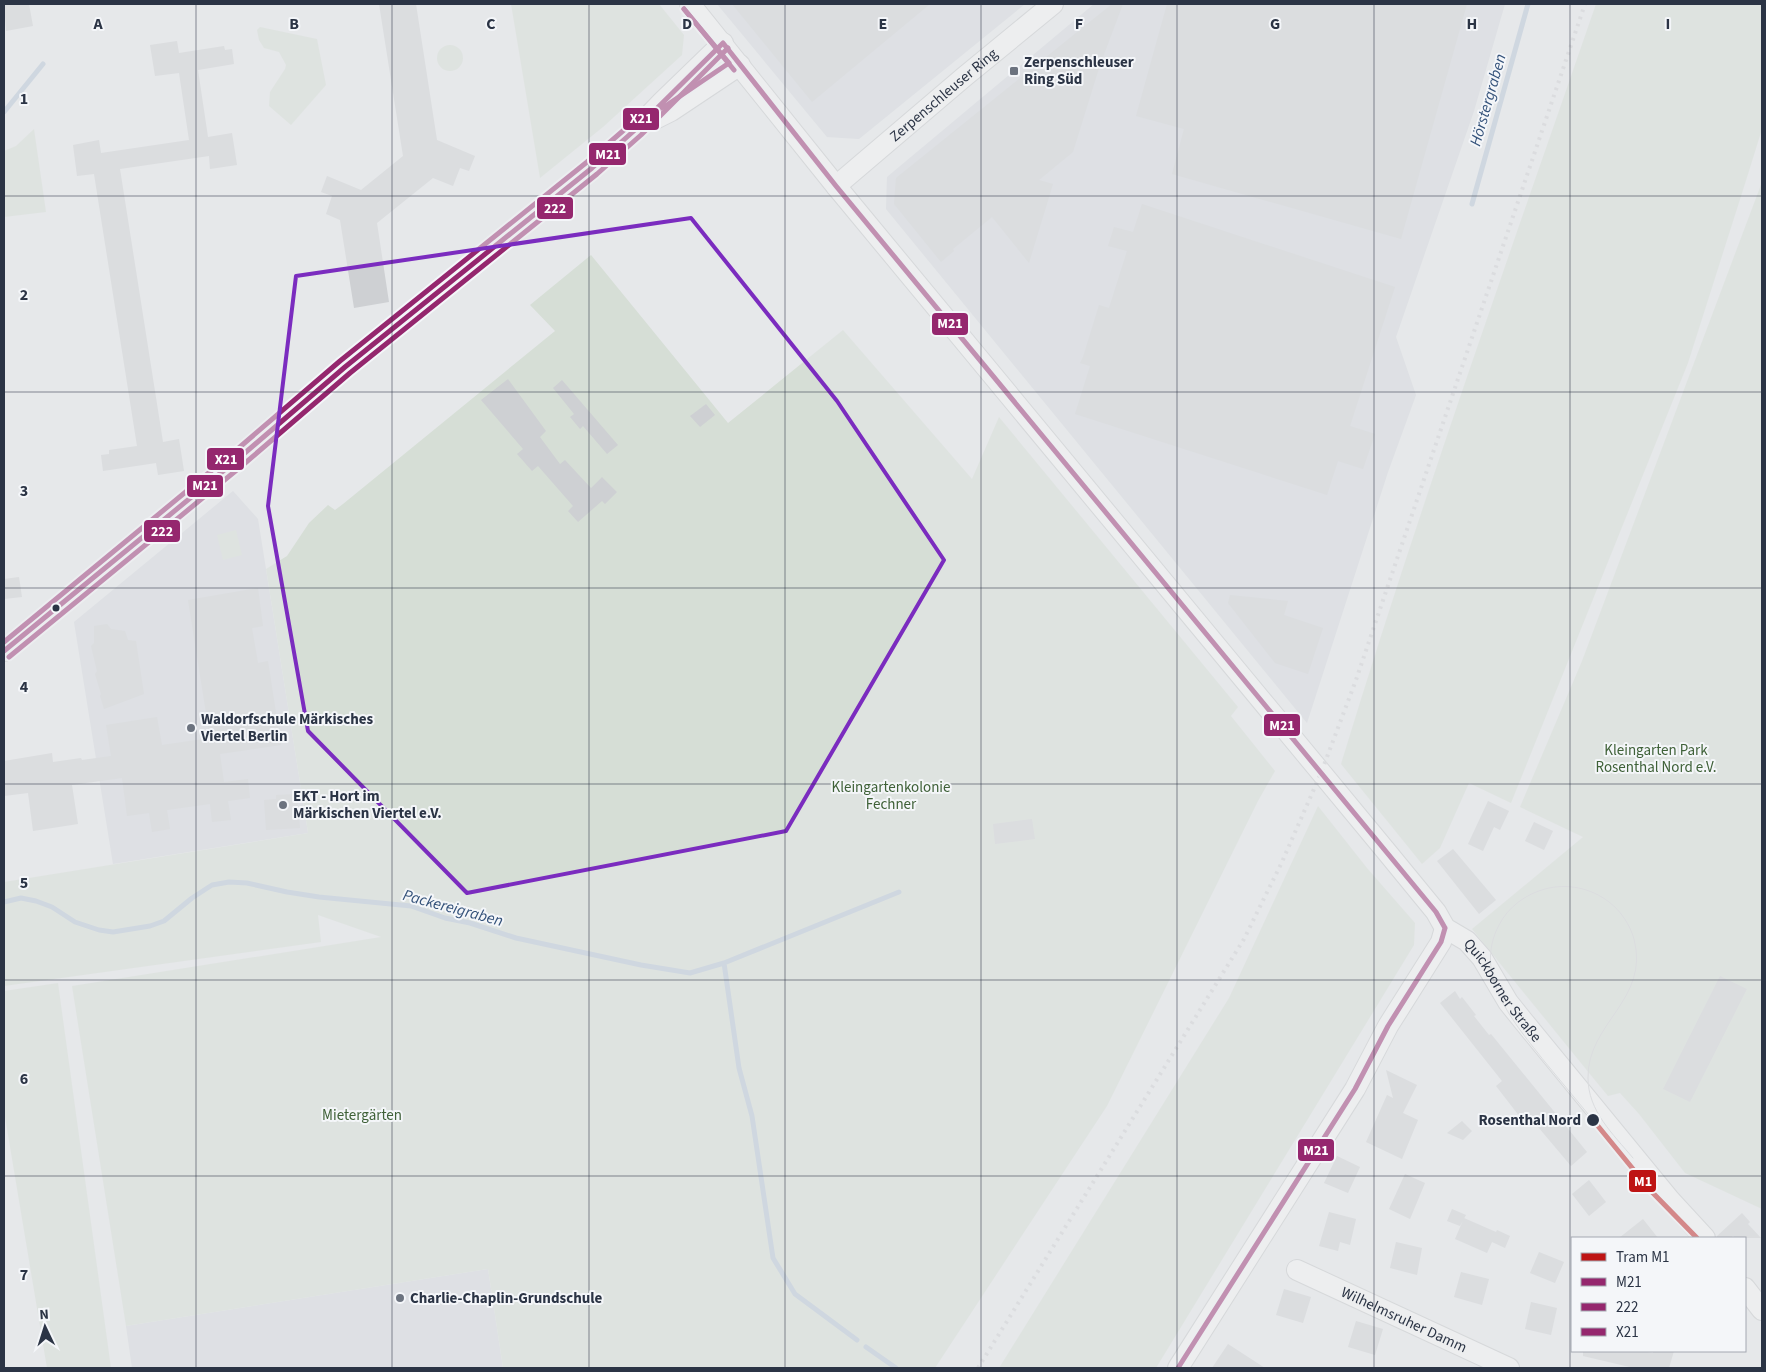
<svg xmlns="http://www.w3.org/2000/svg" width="1766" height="1372" viewBox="0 0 1766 1372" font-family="'Source Sans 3',sans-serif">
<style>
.built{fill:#d4d7dd}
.green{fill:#d6ded6}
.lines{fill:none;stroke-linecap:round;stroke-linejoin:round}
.stream{stroke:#b4c4d5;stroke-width:5}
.building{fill:#ced0d3}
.minor-casing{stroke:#c4c6c8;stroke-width:22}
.minor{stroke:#f5f6f7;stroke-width:20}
.tram{stroke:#cecfd2;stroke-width:1}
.rail{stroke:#cecfd2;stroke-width:4;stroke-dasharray:2.5 5;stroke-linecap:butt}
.bus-1-casing{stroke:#f4f6f9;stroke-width:9}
.bus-2-casing{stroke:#f4f6f9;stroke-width:9}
.bus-3-casing{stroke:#f4f6f9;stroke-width:9}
.bus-1{stroke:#95276e;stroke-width:5}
.bus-2{stroke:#95276e;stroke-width:5}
.bus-3{stroke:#95276e;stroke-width:5}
.tram-1-casing{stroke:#f4f6f9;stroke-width:9}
.tram-1{stroke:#be1414;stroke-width:5}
.marked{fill:none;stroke:#7b2cbf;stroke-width:4;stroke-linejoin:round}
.grid{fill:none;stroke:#2b3445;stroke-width:1;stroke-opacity:0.55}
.poi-dot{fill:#6c737f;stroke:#f4f6f9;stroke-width:2}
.bus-dot{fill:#2b3445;stroke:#f4f6f9;stroke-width:2}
.labels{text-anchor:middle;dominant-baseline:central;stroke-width:4;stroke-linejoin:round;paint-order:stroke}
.poi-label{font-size:15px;font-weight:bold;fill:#2b3445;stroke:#f4f6f9;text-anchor:start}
.street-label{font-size:15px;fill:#2b3445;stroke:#f4f6f9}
.park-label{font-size:15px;fill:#3f6138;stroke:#f4f6f9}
.stop-label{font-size:15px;font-weight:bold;fill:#2b3445;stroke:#f4f6f9;text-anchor:end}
.water-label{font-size:16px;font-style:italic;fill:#34527a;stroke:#f4f6f9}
.grid-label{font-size:16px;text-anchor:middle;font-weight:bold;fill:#2b3445;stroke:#f4f6f9;stroke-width:4;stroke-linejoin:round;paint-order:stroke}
.line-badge{stroke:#f4f6f9;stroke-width:2}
.badge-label{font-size:14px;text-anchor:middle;font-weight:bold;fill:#fff}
</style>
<rect width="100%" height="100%" fill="#e6e8ea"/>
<!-- built -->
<path class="built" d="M717,4H1025L859,139L827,137Z
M1094,4H1505L1474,111L1396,337L1416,395L1388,472L1307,723L886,209L887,177Z
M233,491L258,519L308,833L113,864L74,622Z
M488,1269L503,1368H132L126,1326Z"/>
<!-- green -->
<path class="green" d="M511,4H659L684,35L682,55L603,127L540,178Z
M1596,4H1762V129L1749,171L1688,363L1511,803L1469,783L1440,848L1422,864L1341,764C1419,508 1509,256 1596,4Z
M260,27L317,39L326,85L291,125L269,106L270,92L285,69L286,65L279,52L264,48L259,40L257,30Z
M437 58a13 13 0 1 1 26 0a13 13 0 1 1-26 0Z
M34,129L46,212L4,217V151L16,146Z
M1762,182V1209L1685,1173L1639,1114L1620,1093L1608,1096L1594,1079L1472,929L1583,837L1520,807L1582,661Z
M591,255L728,423L843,330L972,479L999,417L1238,707L1231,716L1275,771L1258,801L1107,1106L935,1368H503L488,1269L126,1326L72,986L381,937L318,915L321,942L4,986V882L308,833L266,569L287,556L309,523L328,505L335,510L343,504L555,331L530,305Z
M236,530L242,555L223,560L217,535Z
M1318,806L1367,868L1415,923L1414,945L1156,1368H999L1229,998Z
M58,983L111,1368H47L4,1111V991Z"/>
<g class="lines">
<!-- stream -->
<path class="stream" d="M4,112L43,64
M1472,204L1528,4
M4,902L21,898L36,901L52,907L75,922L99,930L113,932L150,926L164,921L192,898L212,885L229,882L247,883L287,892L319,897L411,906L445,918L470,923L516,938L641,965L690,973L724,963L899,892
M724,963L739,1068L752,1116L773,1258L795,1294L857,1340
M866,1347L896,1368"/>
</g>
<!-- building -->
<path class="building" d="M4,4H29L33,26L6,31Z
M379,4H416L437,140L475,156L469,171L460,168L453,186L433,178L377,223L389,302L354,308L340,220L326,214L332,196L321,192L327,176L361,190L403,156Z
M732,4H930L812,102Z
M1112,4H1123L1100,65L1073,152L1039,180L1053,184L1029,263L992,217L953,249L954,251L941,262L894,204L896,178Z
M1167,4H1467L1401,239L1172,174L1184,129L1136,116Z
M177,41L179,53L224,46L225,50L232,49L234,64L198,70L208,137L232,133L237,165L210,169L209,156L120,169L163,442L179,439L184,471L158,475L156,463L103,471L101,455L109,454V450L137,446L94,174L77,176L73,145L99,140L101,153L189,140L179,73L155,76L150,45Z
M1142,204L1395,287L1350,426L1375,434L1363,469L1338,461L1327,495L1075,414L1090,366L1080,363L1083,357L1099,305L1109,308L1127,251L1108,246L1114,227L1133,232Z
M508,379L546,431L540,437L560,464L565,460L591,488L602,477L617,492L605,504L602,501L578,522L568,511L573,506L538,466L532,471L517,454L523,449L481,400Z
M562,380L618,445L607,454L583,426L580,429L570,417L574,414L553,388Z
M706,404L715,415L700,427L690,416Z
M19,577L22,597L4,599V579Z
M258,588L263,626L252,628L258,663L268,661L281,745L220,754L224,782L248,779L250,798L228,801L231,820L212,822L210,804L167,810L170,829L152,832L149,813L127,816L122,778L72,785L78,824L33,831L28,793L4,796V761L52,753L53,762L81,758L82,760L111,756L106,725L157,717L162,745L210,738L188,600Z
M1230,595L1288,601L1284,615L1323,628L1308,674L1275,663L1228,603Z
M107,624L111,629L125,631L128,640L136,641L144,694L104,709L100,696L101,694L95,674L97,671L91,646L94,643V626Z
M297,794L300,828L266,830L264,800L276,799V795Z
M1488,801L1509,811L1500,830L1494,827L1483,851L1468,844Z
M1032,819L1035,839L995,844L993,824Z
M1534,822L1553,831L1544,850L1525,841Z
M1453,849L1496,900L1479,914L1437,861Z
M1720,976L1747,989L1690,1102L1663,1089Z
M1455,991L1460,999L1462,997L1476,1015L1474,1016L1489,1035L1491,1034L1587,1152L1571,1166L1533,1121L1527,1126L1496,1086L1502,1081L1440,1003Z
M1386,1070L1417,1085L1403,1113L1418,1120L1402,1159L1366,1142L1387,1095L1393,1098Z
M1462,1121L1472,1131L1463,1140L1447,1133Z
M1337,1156L1360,1167L1348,1193L1324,1183Z
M1405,1174L1425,1183L1410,1219L1389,1209Z
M1589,1180L1606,1202L1589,1216L1572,1194Z
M1452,1209L1466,1215L1460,1226L1447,1221Z
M1329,1212L1356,1219L1350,1245L1340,1242L1338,1251L1319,1246Z
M1742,1213L1750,1222L1748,1224L1761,1238H1735L1733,1236L1731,1238H1717V1236Z
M1464,1218L1496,1232L1497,1230L1510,1236L1505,1248L1492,1242L1487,1253L1455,1239Z
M1643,1219L1658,1238H1619Z
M1396,1242L1422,1248L1417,1275L1390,1268Z
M1539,1252L1564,1262L1555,1283L1530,1273Z
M1461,1272L1489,1279L1482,1305L1454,1297Z
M1284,1289L1311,1297L1303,1323L1276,1315Z
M1531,1302L1557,1308L1551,1335L1525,1329Z
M1356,1321L1383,1329L1375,1355L1348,1347Z
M1228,1344L1265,1368H1212Z
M1583,1351H1642L1653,1353V1351H1674L1669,1368H1634L1583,1356Z"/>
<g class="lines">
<!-- minor casing -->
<g class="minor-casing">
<g id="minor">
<path id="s1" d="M690,4L836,186L1386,851L1436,912L1445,928L1467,941L1482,958L1508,1002L1524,1022L1670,1200L1705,1238"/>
<path d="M651,121L671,111L740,65"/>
<path id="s2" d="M836,186L964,77L1053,4"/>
<path d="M4,651L239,458L345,367L592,168L636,129L662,102L723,43"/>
<path id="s3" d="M1297,1270L1509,1368"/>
<path d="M1745,1288L1762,1310"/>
<path d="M1178,1368L1355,1089L1388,1026L1441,942L1445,928"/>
</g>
</g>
<!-- minor -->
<use href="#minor" class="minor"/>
<!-- tram -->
<path class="tram" d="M1593,1120C1577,1101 1561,1081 1545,1062C1515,1024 1472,976 1499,925C1508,907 1526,894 1545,889C1567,883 1591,888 1609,902C1621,911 1630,925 1634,939C1650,1000 1587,1023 1588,1078C1588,1111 1613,1134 1633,1158"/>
<!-- rail -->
<path class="rail" d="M978,1368L1244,939L1282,862L1321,773L1356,680L1585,4"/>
<!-- bus-1 casing -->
<g class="bus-1-casing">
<path id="bus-1" d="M4,651L239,458L345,367L592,168L636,129L723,43L836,186L1436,912L1445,928
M1178,1368L1355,1089L1388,1026L1441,942L1445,928"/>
</g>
<!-- bus-2 casing -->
<g class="bus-2-casing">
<path id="bus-2" d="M684,9L734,70
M9,657L244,464L350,373L597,174L641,135L728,48"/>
</g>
<!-- bus-3 casing -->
<g class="bus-3-casing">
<path id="bus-3" d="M4,642L234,452L340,361L587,162L632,123L667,105L729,63L684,9"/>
</g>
<!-- bus-1 -->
<use href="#bus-1" class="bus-1"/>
<!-- bus-2 -->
<use href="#bus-2" class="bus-2"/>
<!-- bus-3 -->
<use href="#bus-3" class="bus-3"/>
<!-- tram-1 casing -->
<g class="tram-1-casing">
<path id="tram-1" d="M1593,1120L1651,1191L1697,1238"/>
</g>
<!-- tram-1 -->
<use href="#tram-1" class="tram-1"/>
</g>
<!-- marked area -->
<path d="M0 0H1766V1372H0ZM691,218L837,401L944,560L786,831L467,893L308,731L268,506L296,276Z" fill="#e6e8ea" fill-opacity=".55" fill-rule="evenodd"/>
<path class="marked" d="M691,218L837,401L944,560L786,831L467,893L308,731L268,506L296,276Z"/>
<!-- grid -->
<path class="grid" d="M196,4V1368M392,4V1368M589,4V1368M785,4V1368M981,4V1368M1177,4V1368M1374,4V1368M1570,4V1368M4,196H1762M4,392H1762M4,588H1762M4,784H1762M4,980H1762M4,1176H1762"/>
<!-- markers -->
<g class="poi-dot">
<rect x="1009" y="66" width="10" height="10" rx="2.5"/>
<circle cx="191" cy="728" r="5"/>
<circle cx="283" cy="805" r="5"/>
<circle cx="400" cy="1298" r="5"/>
</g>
<g class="bus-dot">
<circle cx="56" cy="608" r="4.5"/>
<circle cx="1593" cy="1120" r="7"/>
</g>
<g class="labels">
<!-- poi labels -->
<g class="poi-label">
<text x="1024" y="62">Zerpenschleuser<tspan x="1024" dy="17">Ring Süd</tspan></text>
<text x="201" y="719">Waldorfschule Märkisches<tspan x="201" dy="17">Viertel Berlin</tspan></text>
<text x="293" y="796">EKT - Hort im<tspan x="293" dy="17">Märkischen Viertel e.V.</tspan></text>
<text x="410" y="1298">Charlie-Chaplin-Grundschule</text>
</g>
<!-- street labels -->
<g class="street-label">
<text stroke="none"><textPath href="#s2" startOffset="141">Zerpenschleuser Ring</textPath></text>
<text stroke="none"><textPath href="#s1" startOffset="1280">Quickborner Straße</textPath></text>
<text stroke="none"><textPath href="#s3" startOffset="118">Wilhelmsruher Damm</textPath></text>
</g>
<!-- park labels -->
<g class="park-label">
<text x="1656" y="750">Kleingarten Park<tspan x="1656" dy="17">Rosenthal Nord e.V.</tspan></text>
<text x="891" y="787">Kleingartenkolonie<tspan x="891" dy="17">Fechner</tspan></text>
<text x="362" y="1115">Mietergärten</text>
</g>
<!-- stop labels -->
<g class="stop-label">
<text x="1581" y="1120">Rosenthal Nord</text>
</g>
<!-- water labels -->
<g class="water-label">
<text transform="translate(1488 100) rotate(-74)">Hörstergraben</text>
<text transform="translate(453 908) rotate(15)">Packereigraben</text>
</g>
</g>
<g class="grid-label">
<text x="98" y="29">A</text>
<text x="294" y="29">B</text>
<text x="491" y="29">C</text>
<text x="687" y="29">D</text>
<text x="883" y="29">E</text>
<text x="1079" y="29">F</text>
<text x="1275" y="29">G</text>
<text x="1472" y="29">H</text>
<text x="1668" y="29">I</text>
<text x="24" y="104">1</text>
<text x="24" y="300">2</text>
<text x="24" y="496">3</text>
<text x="24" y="692">4</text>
<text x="24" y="888">5</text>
<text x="24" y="1084">6</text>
<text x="24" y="1280">7</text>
</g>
<g class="line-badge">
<rect x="622" y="107" width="38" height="24" rx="5" fill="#95276e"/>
<rect x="588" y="142" width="39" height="24" rx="5" fill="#95276e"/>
<rect x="536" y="196" width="38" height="24" rx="5" fill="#95276e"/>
<rect x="931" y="312" width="38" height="24" rx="5" fill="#95276e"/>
<rect x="206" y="447" width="39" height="24" rx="5" fill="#95276e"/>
<rect x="186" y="474" width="38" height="24" rx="5" fill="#95276e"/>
<rect x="143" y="519" width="38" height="24" rx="5" fill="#95276e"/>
<rect x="1263" y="713" width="38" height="24" rx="5" fill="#95276e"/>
<rect x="1297" y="1138" width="38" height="24" rx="5" fill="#95276e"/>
<rect x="1628" y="1169" width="29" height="24" rx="5" fill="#be1414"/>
</g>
<g class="badge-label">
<text x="641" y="123">X21</text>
<text x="608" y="159">M21</text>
<text x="555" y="213">222</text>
<text x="950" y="328">M21</text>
<text x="226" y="464">X21</text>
<text x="205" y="490">M21</text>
<text x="162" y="536">222</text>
<text x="1282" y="730">M21</text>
<text x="1316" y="1155">M21</text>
<text x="1643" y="1186">M1</text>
</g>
<!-- border -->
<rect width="1766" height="1372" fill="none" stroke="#2b3445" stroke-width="10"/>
<!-- legend -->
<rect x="1571" y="1237" width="175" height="115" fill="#f4f6f9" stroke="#a4a8b1"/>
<rect x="1581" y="1253" width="25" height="8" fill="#be1414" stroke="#a4a8b1"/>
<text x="1616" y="1262" font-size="15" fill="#2b3445">Tram M1</text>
<rect x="1581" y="1278" width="25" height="8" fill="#95276e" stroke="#a4a8b1"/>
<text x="1616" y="1287" font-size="15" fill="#2b3445">M21</text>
<rect x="1581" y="1303" width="25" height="8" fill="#95276e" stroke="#a4a8b1"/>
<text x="1616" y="1312" font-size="15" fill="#2b3445">222</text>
<rect x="1581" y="1328" width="25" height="8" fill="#95276e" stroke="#a4a8b1"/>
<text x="1616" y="1337" font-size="15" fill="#2b3445">X21</text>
<!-- north arrow -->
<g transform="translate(45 1327) rotate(356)" stroke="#f4f6f9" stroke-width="4" paint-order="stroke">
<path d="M0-4L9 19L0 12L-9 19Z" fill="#2b3445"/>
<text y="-8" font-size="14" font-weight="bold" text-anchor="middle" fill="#2b3445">N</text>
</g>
</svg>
